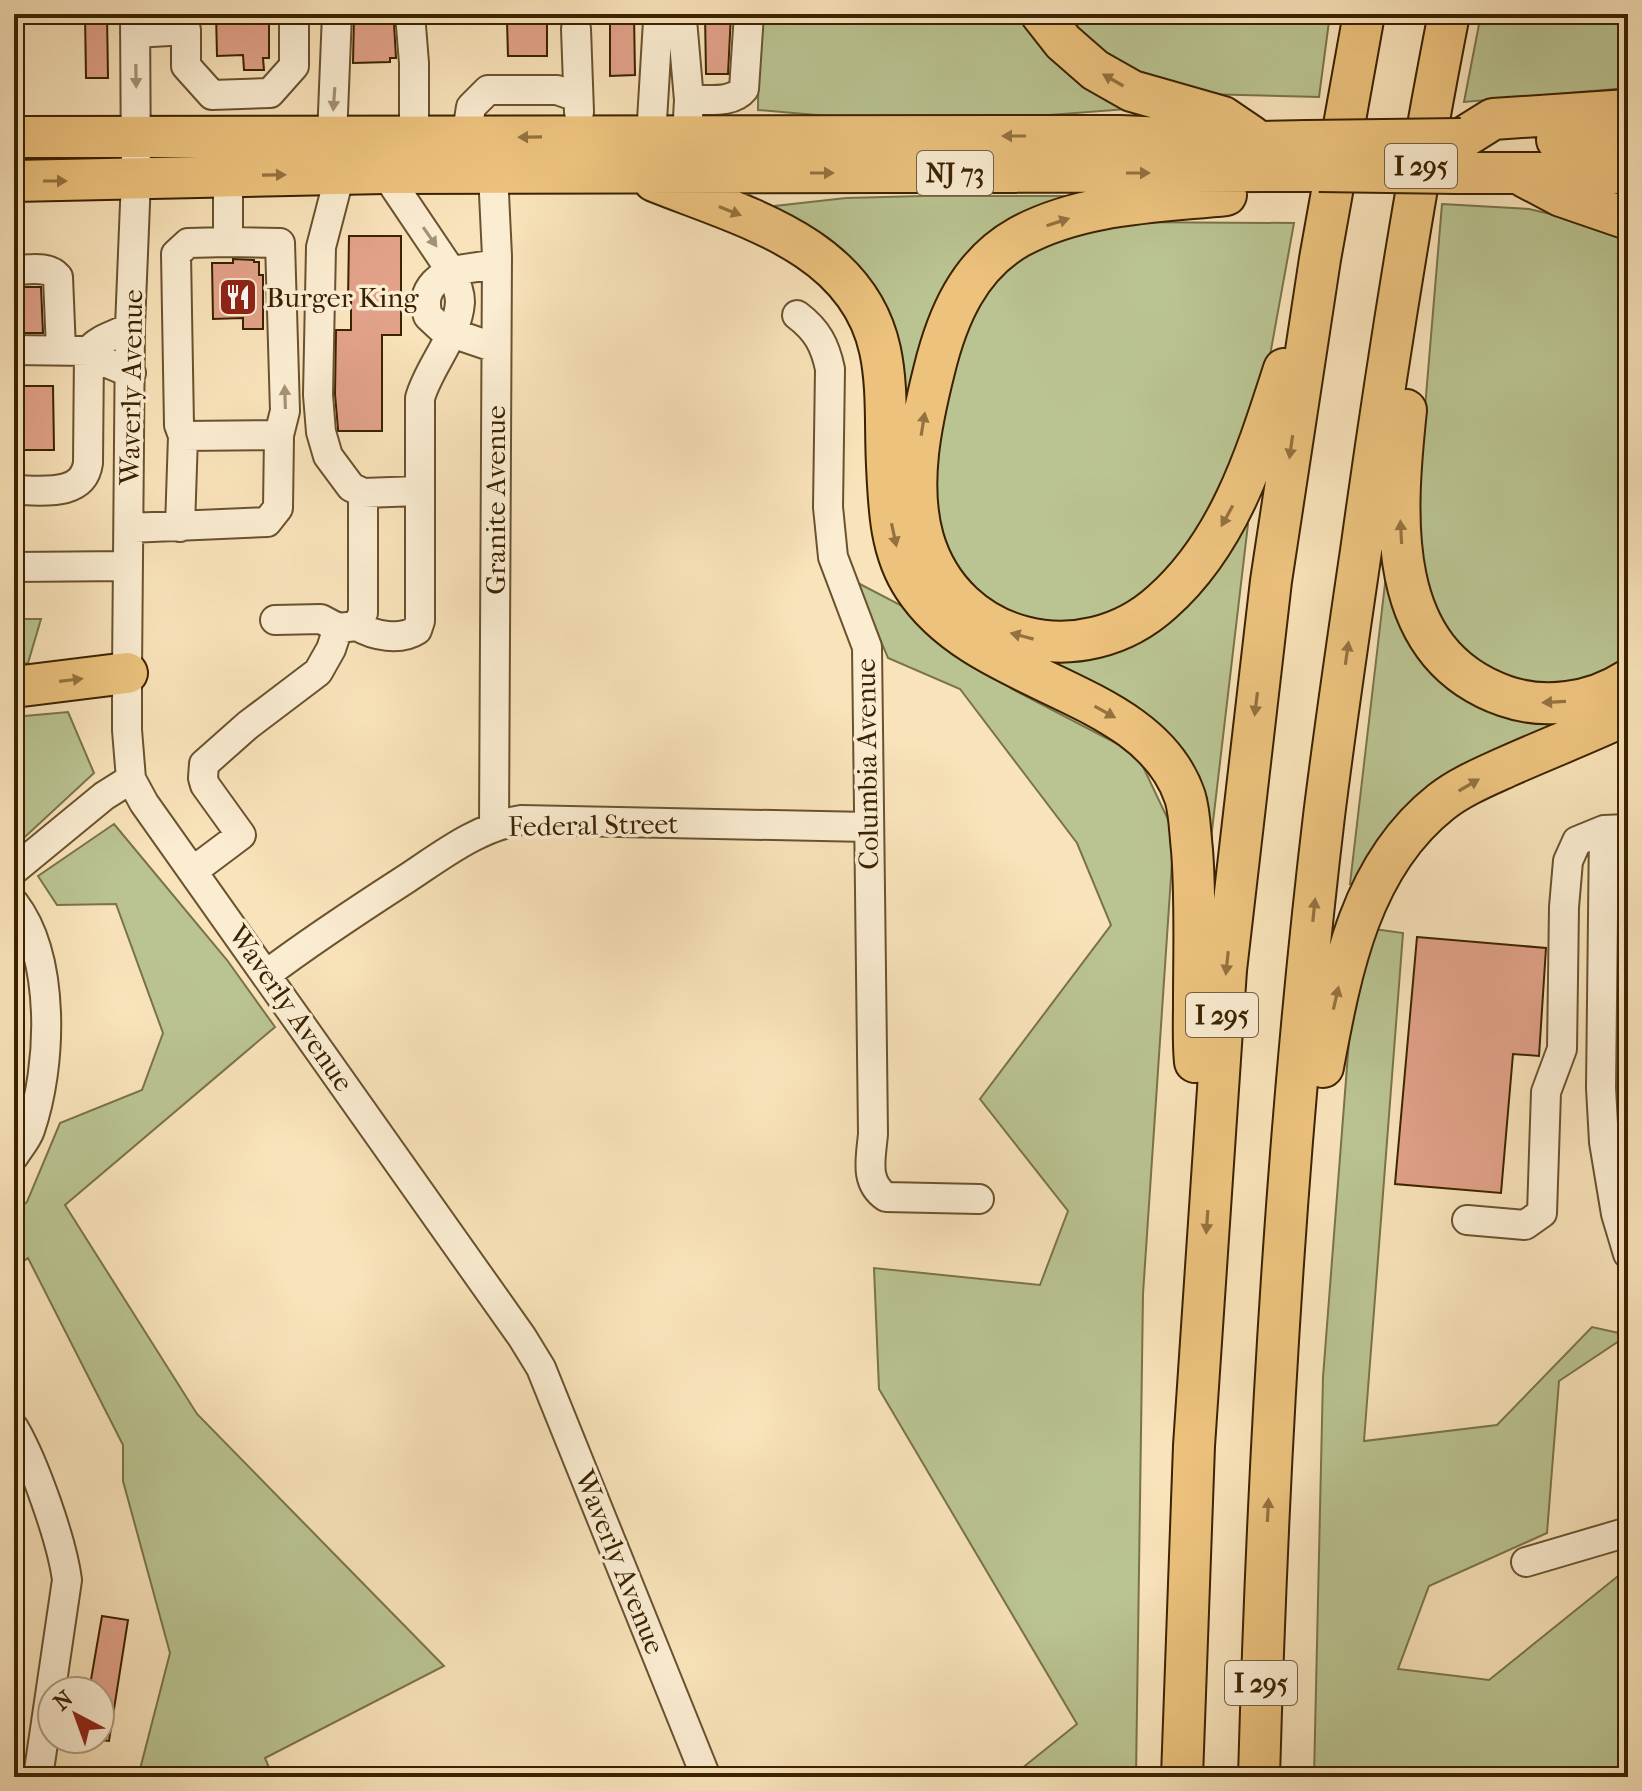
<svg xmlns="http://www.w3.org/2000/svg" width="1642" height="1791" viewBox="0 0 1642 1791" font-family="'IM FELL French Canon',serif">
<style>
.green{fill:#bac492;stroke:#7a734a;stroke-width:2}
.building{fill:#e2a289;stroke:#3b2201;stroke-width:2}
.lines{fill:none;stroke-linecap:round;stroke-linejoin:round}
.minor-casing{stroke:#6a522f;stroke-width:32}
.highway-casing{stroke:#3b2201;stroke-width:44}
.minor{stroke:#fbedd2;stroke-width:28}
.highway{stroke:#ecc27d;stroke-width:40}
.highway-bridge-casing{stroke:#3b2201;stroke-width:44;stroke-linecap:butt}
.highway-bridge{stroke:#ecc27d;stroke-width:40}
.oneway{fill:#a59274}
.oneway2{fill:#94723f}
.labels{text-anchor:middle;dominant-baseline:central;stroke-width:7;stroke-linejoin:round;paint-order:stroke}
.shield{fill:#fbedd2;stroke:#755f40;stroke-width:2}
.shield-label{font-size:26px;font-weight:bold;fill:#3b2201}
.poi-label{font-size:28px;fill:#3b2201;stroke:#fbedd2;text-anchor:start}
.street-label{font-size:28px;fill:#3b2201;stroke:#fbedd2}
</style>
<rect width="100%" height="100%" fill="#f9e3ba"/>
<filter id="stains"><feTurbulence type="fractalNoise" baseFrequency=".0025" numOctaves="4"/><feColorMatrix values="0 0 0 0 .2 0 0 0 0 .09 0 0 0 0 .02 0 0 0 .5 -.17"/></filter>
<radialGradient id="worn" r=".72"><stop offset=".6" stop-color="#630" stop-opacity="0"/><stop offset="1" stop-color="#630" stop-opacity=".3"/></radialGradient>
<!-- green -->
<path class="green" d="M759,14H1026L1128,109L996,119H862L758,110Z
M1055,14H1330L1319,97L1200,94L1137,75L1079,42Z
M1481,14H1628V88L1464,102Z
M923,196H1114L1115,199C1075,207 1028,214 995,239C976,254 960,273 948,294C911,360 891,495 923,565C943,612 990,644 1040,652C1080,658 1122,647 1154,623C1192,596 1214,559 1242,523L1248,524L1207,873C1203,842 1203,810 1191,781C1163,708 1053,673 986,642C885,579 900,498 895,393C894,368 893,338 882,315C860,267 816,239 774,210L775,206L846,198Z
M1442,204L1529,209L1628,232V665L1582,687L1495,679L1433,619L1420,573L1419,480Z
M1117,222L1294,223L1267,372L1246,449L1181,568L1092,626L1013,620L951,569L931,513L937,408L977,299L1016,258L1065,237Z
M1390,541L1428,656L1606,712L1357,883L1350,884Z
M856,582L908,609L1012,689L1137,754L1174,832L1143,1294L1136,1777H1011L1077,1724L879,1389L874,1268L1040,1285L1068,1211L980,1099L1111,925L1077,843L960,689L888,658Z
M14,619H41L28,663L14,665Z
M68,712L94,773L14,847V717Z
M114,824L227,960L275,1027L65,1205L197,1414L444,1666L265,1758L273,1777H138L170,1653L123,1481V1445L28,1258L14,1268V1213L27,1202L60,1123L142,1090L163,1033L116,904L57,905L38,876Z
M1367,928L1403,933L1364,1441L1497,1425L1592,1327L1628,1335L1559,1381L1547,1533L1429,1586L1398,1669L1489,1680L1628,1568V1777H1314L1323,1377L1354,976Z"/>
<!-- building -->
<path class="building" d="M85,14H107L108,78H86Z
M216,14H269V58H263L264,70H244L243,55L217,56Z
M354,14H391V24H394L396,58H390V62L353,63Z
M610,14H634L635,75L610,76Z
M705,14H731L728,74H706Z
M507,21H547V56H508Z
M349,236H401V335H382V431H338V429L335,394L336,330H351V301H348Z
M233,259L254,260V262H259V275H263V329H243V318L213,319L212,263H233Z
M14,287H41L43,333H14Z
M14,386H53L54,450H14Z
M1417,937L1546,948L1539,1056L1513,1054L1501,1193L1395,1184Z
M102,1616L128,1620L109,1741L100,1740V1691H89Z"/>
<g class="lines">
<!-- minor casing -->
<g class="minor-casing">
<path id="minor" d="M135,14L136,179L130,327L127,673V730L131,779L144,803L522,1337L541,1368L706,1777
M410,14L414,63V137
M576,29L579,112
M135,33L186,30V66L212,95L270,93L294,66V14
M689,100C707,99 732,104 744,89L749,14
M332,137L337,14
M651,137L658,21L682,20L689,100L687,136
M466,138L471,107L488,90H557L577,97
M385,173L451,271C432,281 421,294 428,316L443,330L496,348
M493,173L497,256L494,827
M340,174L321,247L318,395L321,432L328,456L351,487L363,493L419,491
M14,270C28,270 48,265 58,277L61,350
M797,315C817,330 825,345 830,369L828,507L833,557L867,647L873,1134C871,1158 864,1182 886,1197L979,1199
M14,350L89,351L98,359L131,373
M183,436L279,435L285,411L280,243L228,242
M14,490C40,490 83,498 88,463L89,351C99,338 115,336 130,327
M363,493V613L357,626C374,636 400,641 417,630L420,621V398C429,366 458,336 460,302C460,291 455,281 451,271L497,264
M180,527L183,436L179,425L176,254L188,243L228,242V176
M129,528L267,522L278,508L279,435
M14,567L128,566
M275,620L321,619L338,628L357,626
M1604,830L1601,1088L1604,1142L1616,1214L1628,1254
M14,870L104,796L131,779
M193,871L241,835L205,785L203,778L204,764L248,725L318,672L331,649L338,628
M14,903C56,958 52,1066 30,1130C27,1139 19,1148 14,1156
M267,974C312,940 358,910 406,879C441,856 478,827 521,820L868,827
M1467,1220L1525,1225L1542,1213L1546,1092L1562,1049L1564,907L1568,861L1577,841L1604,830L1628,829
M14,1428C34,1462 62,1541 67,1580L38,1777
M1526,1562L1628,1532"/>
</g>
<!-- highway casing -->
<g class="highway-casing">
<path id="highway" d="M1041,14L1063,42L1095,70L1132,91L1223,117L1251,136
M14,137L1120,136L1261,142L1307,141
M1461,139L1493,119L1628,110
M1557,140H1628
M1457,173H1628
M1525,177L1561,196L1628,219
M14,181L385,173L1319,171
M654,181C741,216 857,244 880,350C888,387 885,427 887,465C889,507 890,551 914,587C979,687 1148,687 1185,797C1190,813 1190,833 1192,850C1196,901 1194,951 1194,1002C1194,1022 1193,1042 1195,1062
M1226,195C1157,202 1081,203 1019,237C969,265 947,317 934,371C921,423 908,484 923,538C954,645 1083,674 1162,602C1230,542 1257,452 1284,369
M1406,410C1395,515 1383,653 1505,696C1545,710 1592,703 1628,680
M14,687L127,673
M1323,1067C1341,971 1360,866 1441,802C1460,787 1484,777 1506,767C1546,749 1588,733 1628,714
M1182,1777L1194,1446L1226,970L1271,581L1320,259L1364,14
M1259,1777C1268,1456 1286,1135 1324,816C1335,728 1348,639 1361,551C1386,371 1414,192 1449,14"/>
</g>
<!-- minor -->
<use href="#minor" class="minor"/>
<!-- highway -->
<use href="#highway" class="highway"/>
<!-- highway-bridge casing -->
<g class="highway-bridge-casing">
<path id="highway-bridge" d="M1307,141L1461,139
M1319,171L1457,173"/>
</g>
<!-- highway-bridge -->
<use href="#highway-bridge" class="highway-bridge"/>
</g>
<!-- one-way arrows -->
<defs><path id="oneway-solid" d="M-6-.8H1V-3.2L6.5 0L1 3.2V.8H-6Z" transform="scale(2)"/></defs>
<g class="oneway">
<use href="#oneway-solid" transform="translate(136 76) rotate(89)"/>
<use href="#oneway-solid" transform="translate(334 99) rotate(94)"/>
<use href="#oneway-solid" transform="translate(430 237) rotate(55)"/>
<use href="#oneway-solid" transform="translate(285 397) rotate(-92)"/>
</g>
<g class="oneway2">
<use href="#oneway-solid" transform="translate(1113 80) rotate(-150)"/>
<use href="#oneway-solid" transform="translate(1014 136) rotate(-180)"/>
<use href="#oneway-solid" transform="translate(530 137) rotate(179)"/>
<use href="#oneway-solid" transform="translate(822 173)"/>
<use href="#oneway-solid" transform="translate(1138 173)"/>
<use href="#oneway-solid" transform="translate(274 175) rotate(-1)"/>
<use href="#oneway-solid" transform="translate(55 181)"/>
<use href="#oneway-solid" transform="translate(730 211) rotate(22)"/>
<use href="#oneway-solid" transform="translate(1058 222) rotate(-18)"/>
<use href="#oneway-solid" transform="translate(923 424) rotate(-81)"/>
<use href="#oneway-solid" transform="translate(1291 447) rotate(98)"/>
<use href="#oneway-solid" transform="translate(1227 516) rotate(119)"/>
<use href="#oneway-solid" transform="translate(1401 532) rotate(-93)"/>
<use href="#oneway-solid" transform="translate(894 535) rotate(78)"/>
<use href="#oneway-solid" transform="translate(1022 636) rotate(-165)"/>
<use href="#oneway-solid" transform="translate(1347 653) rotate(-82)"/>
<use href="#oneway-solid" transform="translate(71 680) rotate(-7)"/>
<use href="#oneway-solid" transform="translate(1554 702) rotate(177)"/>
<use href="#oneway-solid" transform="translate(1256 704) rotate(97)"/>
<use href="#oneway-solid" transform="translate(1105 712) rotate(29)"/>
<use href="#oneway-solid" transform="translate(1469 785) rotate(-30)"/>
<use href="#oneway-solid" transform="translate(1314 910) rotate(-84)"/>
<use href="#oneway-solid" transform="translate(1227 963) rotate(96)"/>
<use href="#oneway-solid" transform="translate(1336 998) rotate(-77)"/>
<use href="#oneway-solid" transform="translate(1207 1222) rotate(94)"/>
<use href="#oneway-solid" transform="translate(1268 1510) rotate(-87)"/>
</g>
<!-- icons -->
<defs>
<g id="restaurant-square" transform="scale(2)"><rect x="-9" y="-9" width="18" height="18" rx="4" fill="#8f2418" stroke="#fbedd2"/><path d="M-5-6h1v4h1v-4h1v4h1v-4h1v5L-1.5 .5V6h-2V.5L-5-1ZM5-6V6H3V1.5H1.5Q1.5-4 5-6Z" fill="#fff"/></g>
</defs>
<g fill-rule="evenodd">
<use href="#restaurant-square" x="238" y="297"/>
</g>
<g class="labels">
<!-- shield labels -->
<g class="shield">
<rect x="1385" y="144" width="72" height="44" rx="6"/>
<rect x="917" y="151" width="76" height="44" rx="6"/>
<rect x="1186" y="993" width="72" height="44" rx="6"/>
<rect x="1225" y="1661" width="72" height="44" rx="6"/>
</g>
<g class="shield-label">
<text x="1421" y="166">I 295</text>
<text x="955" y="173">NJ 73</text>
<text x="1222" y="1015">I 295</text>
<text x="1261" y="1683">I 295</text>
</g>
<!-- poi labels -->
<g class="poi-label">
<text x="266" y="297">Burger King</text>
</g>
<!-- street labels -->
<g class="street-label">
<text transform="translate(131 387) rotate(-89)">Waverly Avenue</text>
<text transform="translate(495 500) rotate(-90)">Granite Avenue</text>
<text transform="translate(867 764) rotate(-91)">Columbia Avenue</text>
<text transform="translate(593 825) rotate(-1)">Federal Street</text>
<text transform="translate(291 1008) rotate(55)">Waverly Avenue</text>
<text transform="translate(620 1562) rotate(68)">Waverly Avenue</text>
</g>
</g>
<!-- margin -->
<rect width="1642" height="1791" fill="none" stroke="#f9e3ba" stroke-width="48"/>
<rect x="16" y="16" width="1610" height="1759" fill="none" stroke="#3b2201" stroke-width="4"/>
<rect x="24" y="24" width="1594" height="1743" fill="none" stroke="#3b2201" stroke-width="2"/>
<!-- north arrow -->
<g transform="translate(76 1715) rotate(319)"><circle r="38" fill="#fbedd2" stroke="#ae9c7e" stroke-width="2"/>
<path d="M0-6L14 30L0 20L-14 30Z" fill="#8f2418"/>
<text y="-12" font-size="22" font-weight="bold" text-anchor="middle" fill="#3b2201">N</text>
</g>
<rect width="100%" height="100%" filter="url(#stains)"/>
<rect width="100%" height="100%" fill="url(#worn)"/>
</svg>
